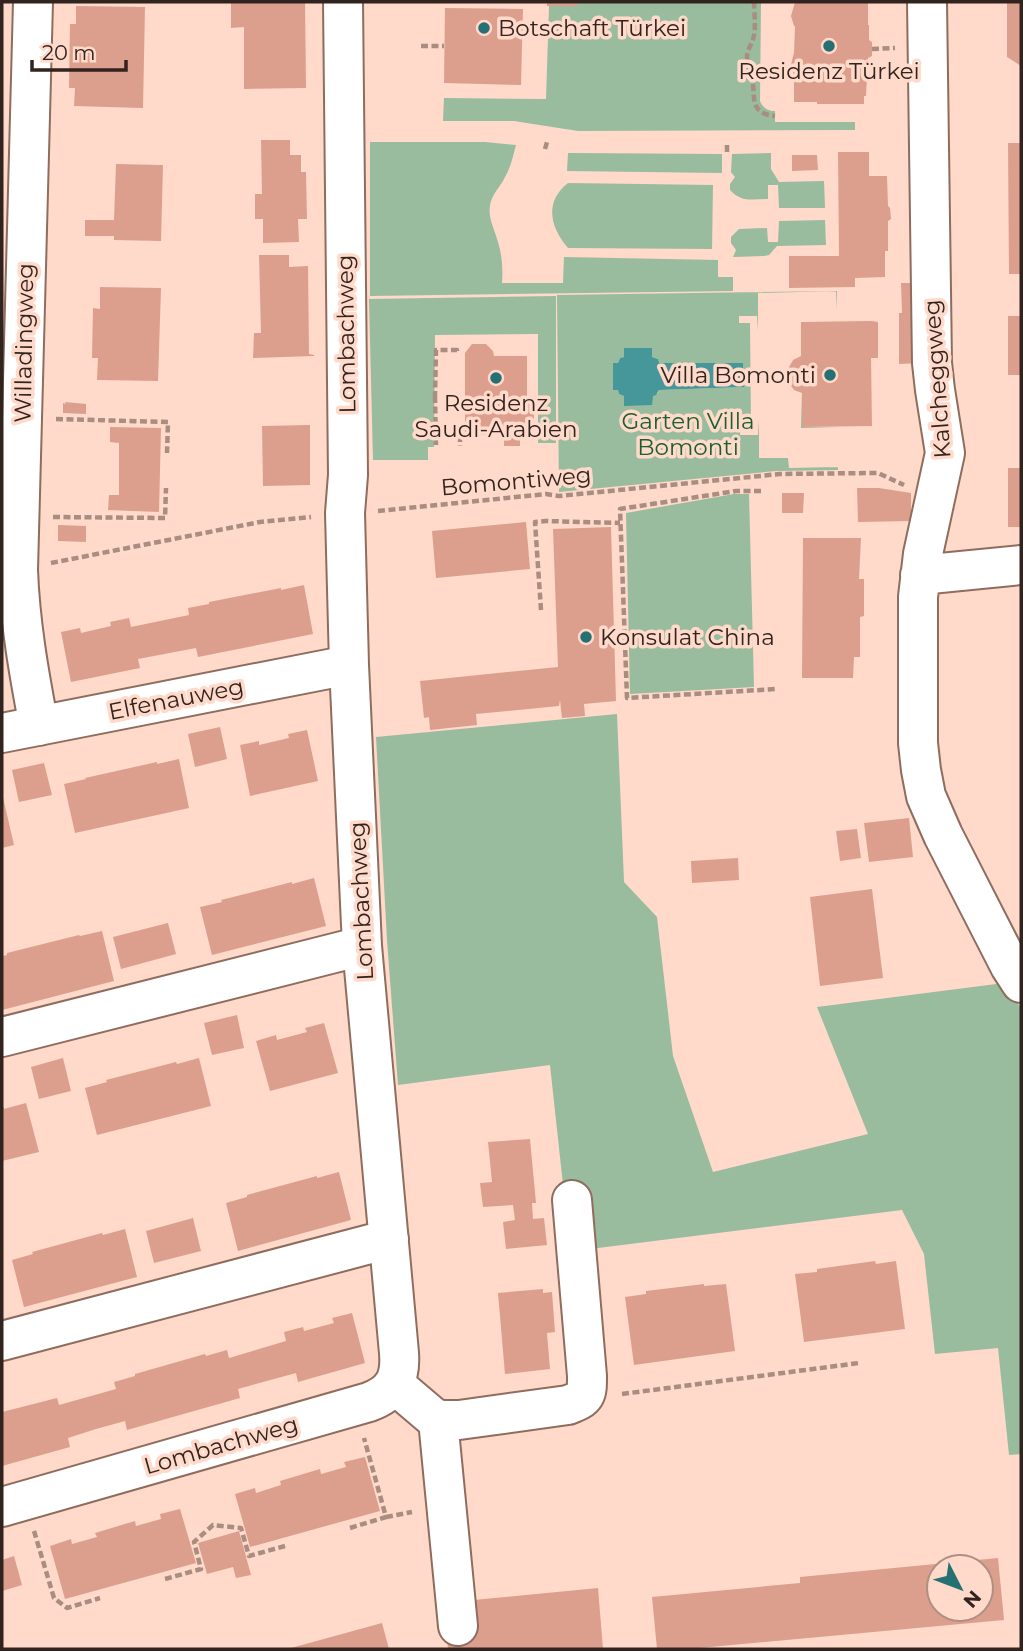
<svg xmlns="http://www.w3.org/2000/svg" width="1023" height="1651" viewBox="0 0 1023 1651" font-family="Montserrat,sans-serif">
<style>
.green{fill:#98bc9d;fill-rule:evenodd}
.water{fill:#46979a}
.building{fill:#dd9f8d;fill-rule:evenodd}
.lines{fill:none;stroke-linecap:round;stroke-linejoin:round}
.minor-casing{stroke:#8e6d5f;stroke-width:42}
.path{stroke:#a98d81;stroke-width:4.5;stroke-dasharray:7 3.5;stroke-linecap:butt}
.minor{stroke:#fff;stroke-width:38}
.poi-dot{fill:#247073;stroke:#ffd9c9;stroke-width:2.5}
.labels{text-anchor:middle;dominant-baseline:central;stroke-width:7;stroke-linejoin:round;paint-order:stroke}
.poi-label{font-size:23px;fill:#31231e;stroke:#ffd9c9;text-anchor:start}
.street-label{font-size:23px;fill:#31231e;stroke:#ffd9c9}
.park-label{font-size:23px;fill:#18612d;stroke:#ffd9c9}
</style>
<rect width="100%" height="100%" fill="#ffd9c9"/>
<!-- green -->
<path class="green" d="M578,2H761L760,101C763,108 768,111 775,111V122H855V130L578,131L514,121H443L444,98L546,99L549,6H578Z
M370,142H485L516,145C513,156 511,167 505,177C501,186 491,195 490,206C488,218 494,228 497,239C502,254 503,268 502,283H563L564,257L718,260V277H733V291L370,296Z
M568,153L722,154V173L567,171Z
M771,153V169L779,182L824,181L825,208H779L778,185H768V199C752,199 742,203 730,190V184L735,177L731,172L732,154Z
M568,183L713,185L712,249L568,248C550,227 544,202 568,183Z
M825,220L826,245L777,246L769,255L764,256L733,257L736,250L731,243V237L739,229L767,228L768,242H778L779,221Z
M836,291L758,293V331L757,316H739V323H750L751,428H740V435H758L759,420V458H788L789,468L838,467V427L801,428V393C782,386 783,364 801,356L800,322L801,356C784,364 783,386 801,393L802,427H838V470L776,471L559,492L557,295L837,291V310ZM624,348H652V357L658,359V363H743L744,387L659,390L658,393L625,406V396L619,394L618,390H614L613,363H618L620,358L624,357Z
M556,296V443H538V334L435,335L434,447H428V460H373L369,299Z
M734,494H749L754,687L630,694L626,513Z
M617,714L624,882L657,917L673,1056L713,1172L868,1134L817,1007L1004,983L1021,1008V1454L1009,1455L998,1348L935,1354L924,1254L902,1210L590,1249L564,1194L550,1065L398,1085L387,940L376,737Z"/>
<!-- water -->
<path class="water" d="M624,348H652V357L658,359L659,363H743L744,387L659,390L656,395L653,396L652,405L624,406V396L619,394L618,390H613V363H618L620,358L624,357Z"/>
<!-- building -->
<path class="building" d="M231,2H305L306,88L244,89V27L231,28Z
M547,2H578V6H547Z
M795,2H868V25H869V40L872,42V56L868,58L866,96H864V104H817V102H794V74L791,69V64L794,53L795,26H794L791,16Z
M1007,2H1021V66L1007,57Z
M76,6L145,7L143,108L74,106L75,88H69L70,24H76Z
M445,8L523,9L521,85L444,83Z
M261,140H290V155H301V172H306L307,219H298L299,242L263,243V219H255V194H262Z
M1008,143H1021V274H1009Z
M838,152H869V176H887L888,206L890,208L891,219L888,221V251H885V277L855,278V287L789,288V256H839Z
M792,155H817L818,170L792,171Z
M116,164L163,165L161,241L114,240V236H85V220H114Z
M259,255H289V267L308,266L309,354L314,355V356L253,358L254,333H261Z
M901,283H920L923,363L899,364V313H902Z
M100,287L161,288L158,381L97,380L98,358H92L93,308L100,309Z
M1008,316H1021V375H1008Z
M871,321L878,322V358H871L872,426L802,427V393L794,390L788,380V370L793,360L801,356V322Z
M472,344H486L493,351L494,356H527V400H534V419H527V434L520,435V446H504V435H465V353Z
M65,402L86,404V414L63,413V403L66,404Z
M310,425V485L263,486L262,426Z
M110,427L161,428L159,512L108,510L109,495H119V443L110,442Z
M1008,468H1021V527H1008Z
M857,488H879L911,493V521L858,522Z
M782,493H804L803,513H782Z
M526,522L530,569L436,578L432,531Z
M58,525L86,526V542L58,541Z
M611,527L616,701L584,704L585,716L562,718L560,700L559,706L476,714L477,725L430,730L429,717L424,718L420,681L558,667L553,529Z
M803,538H861L859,579H864V616L860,617V657H854L853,678H802Z
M304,585L313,634L198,657L196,648L138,659L140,668L71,682L61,632L80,628L81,633L111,626L110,622L129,618L131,627L189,615L188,608L209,604V602L281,588V590Z
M220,727L227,759L195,767L188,734Z
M307,730L318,781L250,796L240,745L259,741V745L289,738L288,734Z
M179,759L189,808L75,833L64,784L86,779L85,778L157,762V764Z
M44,763L52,795L19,802L12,770Z
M2,793L14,845L2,848Z
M909,818L913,857L869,862L864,823Z
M857,829L861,858L840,861L836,831Z
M738,858L739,880L692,883L691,861Z
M314,878L326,926L212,955L200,907L222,902L221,900L292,882V884Z
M872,889L883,978L820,986L810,897Z
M168,923L176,954L121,969L113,937Z
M102,931L114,981L2,1010V956L7,955V953L79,935L80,936Z
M237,1015L244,1048L212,1055L204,1023Z
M324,1023L338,1073L270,1091L256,1041L276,1035L277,1040L307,1032L305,1028Z
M63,1058L71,1091L39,1099L31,1067Z
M199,1058L211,1106L97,1135L85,1088L107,1082L106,1080L176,1062L177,1064Z
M26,1103L39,1152L2,1161V1108L4,1107V1109Z
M530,1139L536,1203H532L533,1219L544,1218L547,1245L506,1249L503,1222L515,1220L513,1205L483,1207L480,1183L492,1182L488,1142Z
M339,1172L351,1220L238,1251L226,1203L247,1197V1195L317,1176V1178Z
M193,1218L201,1251L154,1263L146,1231Z
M125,1229L137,1277L24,1307L12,1260L33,1254L32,1252L102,1233L103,1235Z
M875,1261L876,1264L896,1261L905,1329L804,1342L795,1274L817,1272V1269Z
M704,1284V1286L726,1284L735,1351L634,1365L625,1297L646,1294V1291Z
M543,1289V1293L552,1292L555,1332L547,1333L550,1369L505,1374L498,1293Z
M352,1313L365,1363L298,1382L296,1373L238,1389L240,1398L127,1430L125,1421L96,1429L68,1438L70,1447L2,1466V1412L57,1398L59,1405L116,1389L114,1382L135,1376V1374L205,1354L206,1356L227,1350L229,1358L286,1341L284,1332L303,1327L304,1331L334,1323L332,1318Z
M365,1457L380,1511L250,1547L235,1494L255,1488L256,1493L281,1485L280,1481L320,1469L321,1474L346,1467L344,1462Z
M180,1509L196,1563L65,1599L50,1546L71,1539L72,1544L97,1537L95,1533L135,1521L136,1526L161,1519L160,1514Z
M239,1531L251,1575L236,1578L233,1567L207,1574L198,1543Z
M14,1556L22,1585L2,1591V1560Z
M998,1558L1004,1620L689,1649H657L652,1597L800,1583V1577ZM939,1567H981V1609H939Z
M598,1588L603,1649H448L446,1627L474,1600Z
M382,1623L389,1649H291V1648Z"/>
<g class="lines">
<!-- minor casing -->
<g class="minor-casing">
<path id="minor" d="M33,2L18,570C20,623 29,674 39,726
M927,2L932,363L935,390L945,453L923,554L918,597V743L921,770L926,796L943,835L1010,966L1021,983
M920,575L1021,565
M2,733L349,665
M2,1037L362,946
M2,1341L389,1239
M394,1384L434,1418L443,1420H459L568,1405C587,1398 587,1395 587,1376L572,1200
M438,1420L458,1626
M2,1507L369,1402C393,1393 401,1379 399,1353L362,946L349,665L345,513L348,475L343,2"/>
</g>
<!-- path -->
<path class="path" d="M754,2C754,12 756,25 754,35C753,43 747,49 747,57C747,65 751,71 752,78C756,97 748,113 775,116
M421,46H444
M872,49L895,48
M727,145V154
M545,149L547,142
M435,396L436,447
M437,396H435L436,350H457V353
M56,419L168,422L167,453
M460,435V446
M761,491H736L620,509L627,698L776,689
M378,511L546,494L559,496L780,474L871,473H878L904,485
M53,517L165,518L166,488
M51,563L260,522L311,517
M541,610L535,522L546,521L620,523
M622,1394L859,1363
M386,1517L412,1512
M350,1528L386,1517L364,1438
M34,1531L54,1598L67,1608L100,1598
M165,1579L201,1569L194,1542L213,1525L241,1528L249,1556L285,1546"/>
<!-- minor -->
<use href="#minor" class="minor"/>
</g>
<!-- markers -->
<g class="poi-dot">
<circle cx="484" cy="28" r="7"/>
<circle cx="829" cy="46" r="7"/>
<circle cx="830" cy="375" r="7"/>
<circle cx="496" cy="378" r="7"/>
<circle cx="586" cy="637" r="7"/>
</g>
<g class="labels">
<!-- poi labels -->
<g class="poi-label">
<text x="498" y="28">Botschaft Türkei</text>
<text x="829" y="71" text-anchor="middle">Residenz Türkei</text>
<text x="816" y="375" text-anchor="end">Villa Bomonti</text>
<text x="496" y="403" text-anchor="middle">Residenz<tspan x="496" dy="26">Saudi-Arabien</tspan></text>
<text x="600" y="637">Konsulat China</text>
</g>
<!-- street labels -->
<g class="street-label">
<text transform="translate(346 334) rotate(-91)">Lombachweg</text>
<text transform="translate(24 343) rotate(-89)">Willadingweg</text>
<text transform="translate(937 379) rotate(-94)">Kalcheggweg</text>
<text transform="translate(516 481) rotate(-5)">Bomontiweg</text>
<text transform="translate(176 699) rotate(-11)">Elfenauweg</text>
<text transform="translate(361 901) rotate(-93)">Lombachweg</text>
<text transform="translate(221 1445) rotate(-16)">Lombachweg</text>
</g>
<!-- park labels -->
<g class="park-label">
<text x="688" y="421">Garten Villa<tspan x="688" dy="26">Bomonti</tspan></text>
</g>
</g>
<!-- border -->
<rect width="1023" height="1651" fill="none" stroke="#31231e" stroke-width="7"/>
<!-- north arrow -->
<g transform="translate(960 1588) rotate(132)"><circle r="33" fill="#ffd9c9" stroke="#ad9085" stroke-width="2"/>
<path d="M0-5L12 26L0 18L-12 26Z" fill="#247073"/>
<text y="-10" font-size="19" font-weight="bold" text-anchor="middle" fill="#31231e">N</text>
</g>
<!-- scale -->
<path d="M32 60v10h94v-10" fill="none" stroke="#31231e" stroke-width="3.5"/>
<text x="42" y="60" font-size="21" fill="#31231e" stroke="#ffd9c9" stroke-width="5" paint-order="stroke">20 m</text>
</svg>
